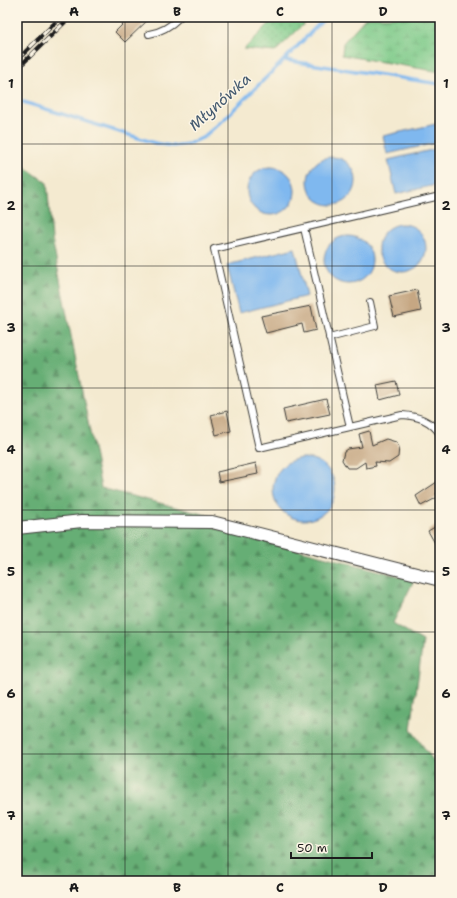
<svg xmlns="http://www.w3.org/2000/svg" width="457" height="898" viewBox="0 0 457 898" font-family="'Shantell Sans',sans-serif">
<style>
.grass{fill:url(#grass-dots);stroke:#4c7352}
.forest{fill:url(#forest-firs);stroke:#416548}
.wetland{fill:url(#wetland-marsh);stroke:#4c7352}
.water{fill:#7fb8ef;stroke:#4e6a86}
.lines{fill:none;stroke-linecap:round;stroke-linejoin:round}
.stream{stroke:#7fb8ef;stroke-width:3.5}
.building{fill:#c6a783}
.lane-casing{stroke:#3c3b37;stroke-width:8}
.street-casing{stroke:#3c3b37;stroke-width:14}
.lane{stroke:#fff;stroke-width:6}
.street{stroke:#fff;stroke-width:12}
.rail-casing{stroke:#1c1c1c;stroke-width:4.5}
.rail{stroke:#fcf5e5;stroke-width:3;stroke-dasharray:9;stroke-linecap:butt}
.grid{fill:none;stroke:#1c1c1c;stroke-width:1;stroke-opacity:0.55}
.labels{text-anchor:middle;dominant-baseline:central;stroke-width:3;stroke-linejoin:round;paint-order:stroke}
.water-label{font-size:15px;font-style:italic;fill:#445a70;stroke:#fcf5e5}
.neatline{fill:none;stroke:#1c1c1c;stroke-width:1.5}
.grid-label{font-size:13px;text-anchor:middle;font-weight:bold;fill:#1c1c1c}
</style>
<defs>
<pattern id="grass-dots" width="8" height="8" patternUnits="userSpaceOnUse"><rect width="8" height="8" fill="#7dca89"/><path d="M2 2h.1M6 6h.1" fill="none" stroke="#6bad76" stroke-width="1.8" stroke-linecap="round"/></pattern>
<pattern id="forest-firs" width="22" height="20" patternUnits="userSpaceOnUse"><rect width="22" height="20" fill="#66ae75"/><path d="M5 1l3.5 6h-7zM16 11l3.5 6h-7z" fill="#538d5f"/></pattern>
<pattern id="wetland-marsh" width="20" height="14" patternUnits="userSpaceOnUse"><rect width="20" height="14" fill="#7dca89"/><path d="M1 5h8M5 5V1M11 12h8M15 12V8" fill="none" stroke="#6bad76"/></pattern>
</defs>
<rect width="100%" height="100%" fill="#fcf5e5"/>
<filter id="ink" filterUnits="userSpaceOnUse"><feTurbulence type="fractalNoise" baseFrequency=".025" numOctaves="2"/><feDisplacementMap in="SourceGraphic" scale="8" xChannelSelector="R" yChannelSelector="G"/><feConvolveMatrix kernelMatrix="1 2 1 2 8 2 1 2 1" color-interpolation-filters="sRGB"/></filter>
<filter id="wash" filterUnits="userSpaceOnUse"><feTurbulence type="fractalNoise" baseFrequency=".012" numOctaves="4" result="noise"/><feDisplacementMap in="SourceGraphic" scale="16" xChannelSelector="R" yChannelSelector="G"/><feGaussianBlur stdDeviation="0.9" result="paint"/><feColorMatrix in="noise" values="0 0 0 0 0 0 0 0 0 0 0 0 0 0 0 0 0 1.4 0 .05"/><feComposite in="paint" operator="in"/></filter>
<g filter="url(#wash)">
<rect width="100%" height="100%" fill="#f4ead0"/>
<!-- grass -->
<path class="grass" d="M276,17H311L275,52L244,49Z"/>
<!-- forest -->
<path class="forest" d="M17,161L47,183L52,239L101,488L210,516L213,527L414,580L393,623L423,641L411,729L440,770V881H17Z"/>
<!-- wetland -->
<path class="wetland" d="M366,17H440V72L342,55L343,43Z"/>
<!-- water -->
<path class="water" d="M440,123V142L387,154L383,136Z
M440,148V184L396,194L388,160Z
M308 181a24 24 0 1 1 48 0a24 24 0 1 1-48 0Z
M247 191a24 24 0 1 1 48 0a24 24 0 1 1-48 0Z
M378 248a24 24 0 1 1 48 0a24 24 0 1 1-48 0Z
M324 260a24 24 0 1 1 48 0a24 24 0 1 1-48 0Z
M295,248L307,296L239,313L227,265Z
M273 489a31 31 0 1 1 62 0a31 31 0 1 1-62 0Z"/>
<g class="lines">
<!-- stream -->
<path class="stream" d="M284,60L440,84
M17,100L155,143L172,146L188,144L202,138L221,122L284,60L326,17"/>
</g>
<g id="blocks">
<!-- building -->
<path class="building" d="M130,17H151L125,42L115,32Z
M417,290L421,311L394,317L389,296Z
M311,306L316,330L304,333L302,324L266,333L261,316Z
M396,381L399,395L380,400L377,385Z
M326,399L330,414L286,423L283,409Z
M227,411L231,431L216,435L211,415Z
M369,431L372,445L386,439L396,442L399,447L398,457L389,463L375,462L376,466L366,468L365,462L356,468H347L342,460L344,452L348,449L362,447L359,434Z
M256,463L258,474L219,482L217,472Z
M440,480V491L436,493L438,497L421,506L416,496Z
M440,524V552L428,531Z"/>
</g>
</g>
<g filter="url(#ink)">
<use href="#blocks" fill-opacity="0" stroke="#3c3b37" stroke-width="1"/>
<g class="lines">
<!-- lane casing -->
<g class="lane-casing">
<path id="lane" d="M149,34C161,32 171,26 180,17
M440,196L214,249L259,448L402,415C418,416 430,420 440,434
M304,228L350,427
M329,338L375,326L370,302"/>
</g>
<!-- street casing -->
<g class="street-casing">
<path id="street" d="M17,528L82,521L212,522L440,580"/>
</g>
<!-- lane -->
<use href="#lane" class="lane"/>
<!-- street -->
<use href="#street" class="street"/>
<!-- rail casing -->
<g class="rail-casing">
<path id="rail" d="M17,60L61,17
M17,69L70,17"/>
</g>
<!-- rail -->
<use href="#rail" class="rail"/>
</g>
</g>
<!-- grid -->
<path class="grid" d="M125,17V881M228,17V881M332,17V881M17,144H440M17,266H440M17,388H440M17,510H440M17,632H440M17,754H440"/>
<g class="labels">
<!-- water labels -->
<g class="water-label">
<text transform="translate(220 102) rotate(-42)">Młynówka</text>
</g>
</g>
<!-- margin -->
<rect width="457" height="898" fill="none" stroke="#fcf5e5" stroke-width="44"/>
<!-- scale -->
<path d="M291 852v6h81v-6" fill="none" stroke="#1c1c1c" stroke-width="2"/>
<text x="297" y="852" font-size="12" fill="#1c1c1c" stroke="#fcf5e5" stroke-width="3" paint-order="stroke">50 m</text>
<rect x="22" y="22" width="413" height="854" class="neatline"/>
<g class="grid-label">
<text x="74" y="16">A</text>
<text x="177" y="16">B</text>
<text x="280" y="16">C</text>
<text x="383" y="16">D</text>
<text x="11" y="88">1</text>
<text x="446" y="88">1</text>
<text x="11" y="210">2</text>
<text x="446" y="210">2</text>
<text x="11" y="332">3</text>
<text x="446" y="332">3</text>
<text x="11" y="454">4</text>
<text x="446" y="454">4</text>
<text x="11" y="576">5</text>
<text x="446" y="576">5</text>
<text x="11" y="698">6</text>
<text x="446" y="698">6</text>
<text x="11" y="820">7</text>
<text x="446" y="820">7</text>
<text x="74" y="892">A</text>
<text x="177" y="892">B</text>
<text x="280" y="892">C</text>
<text x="383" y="892">D</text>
</g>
</svg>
